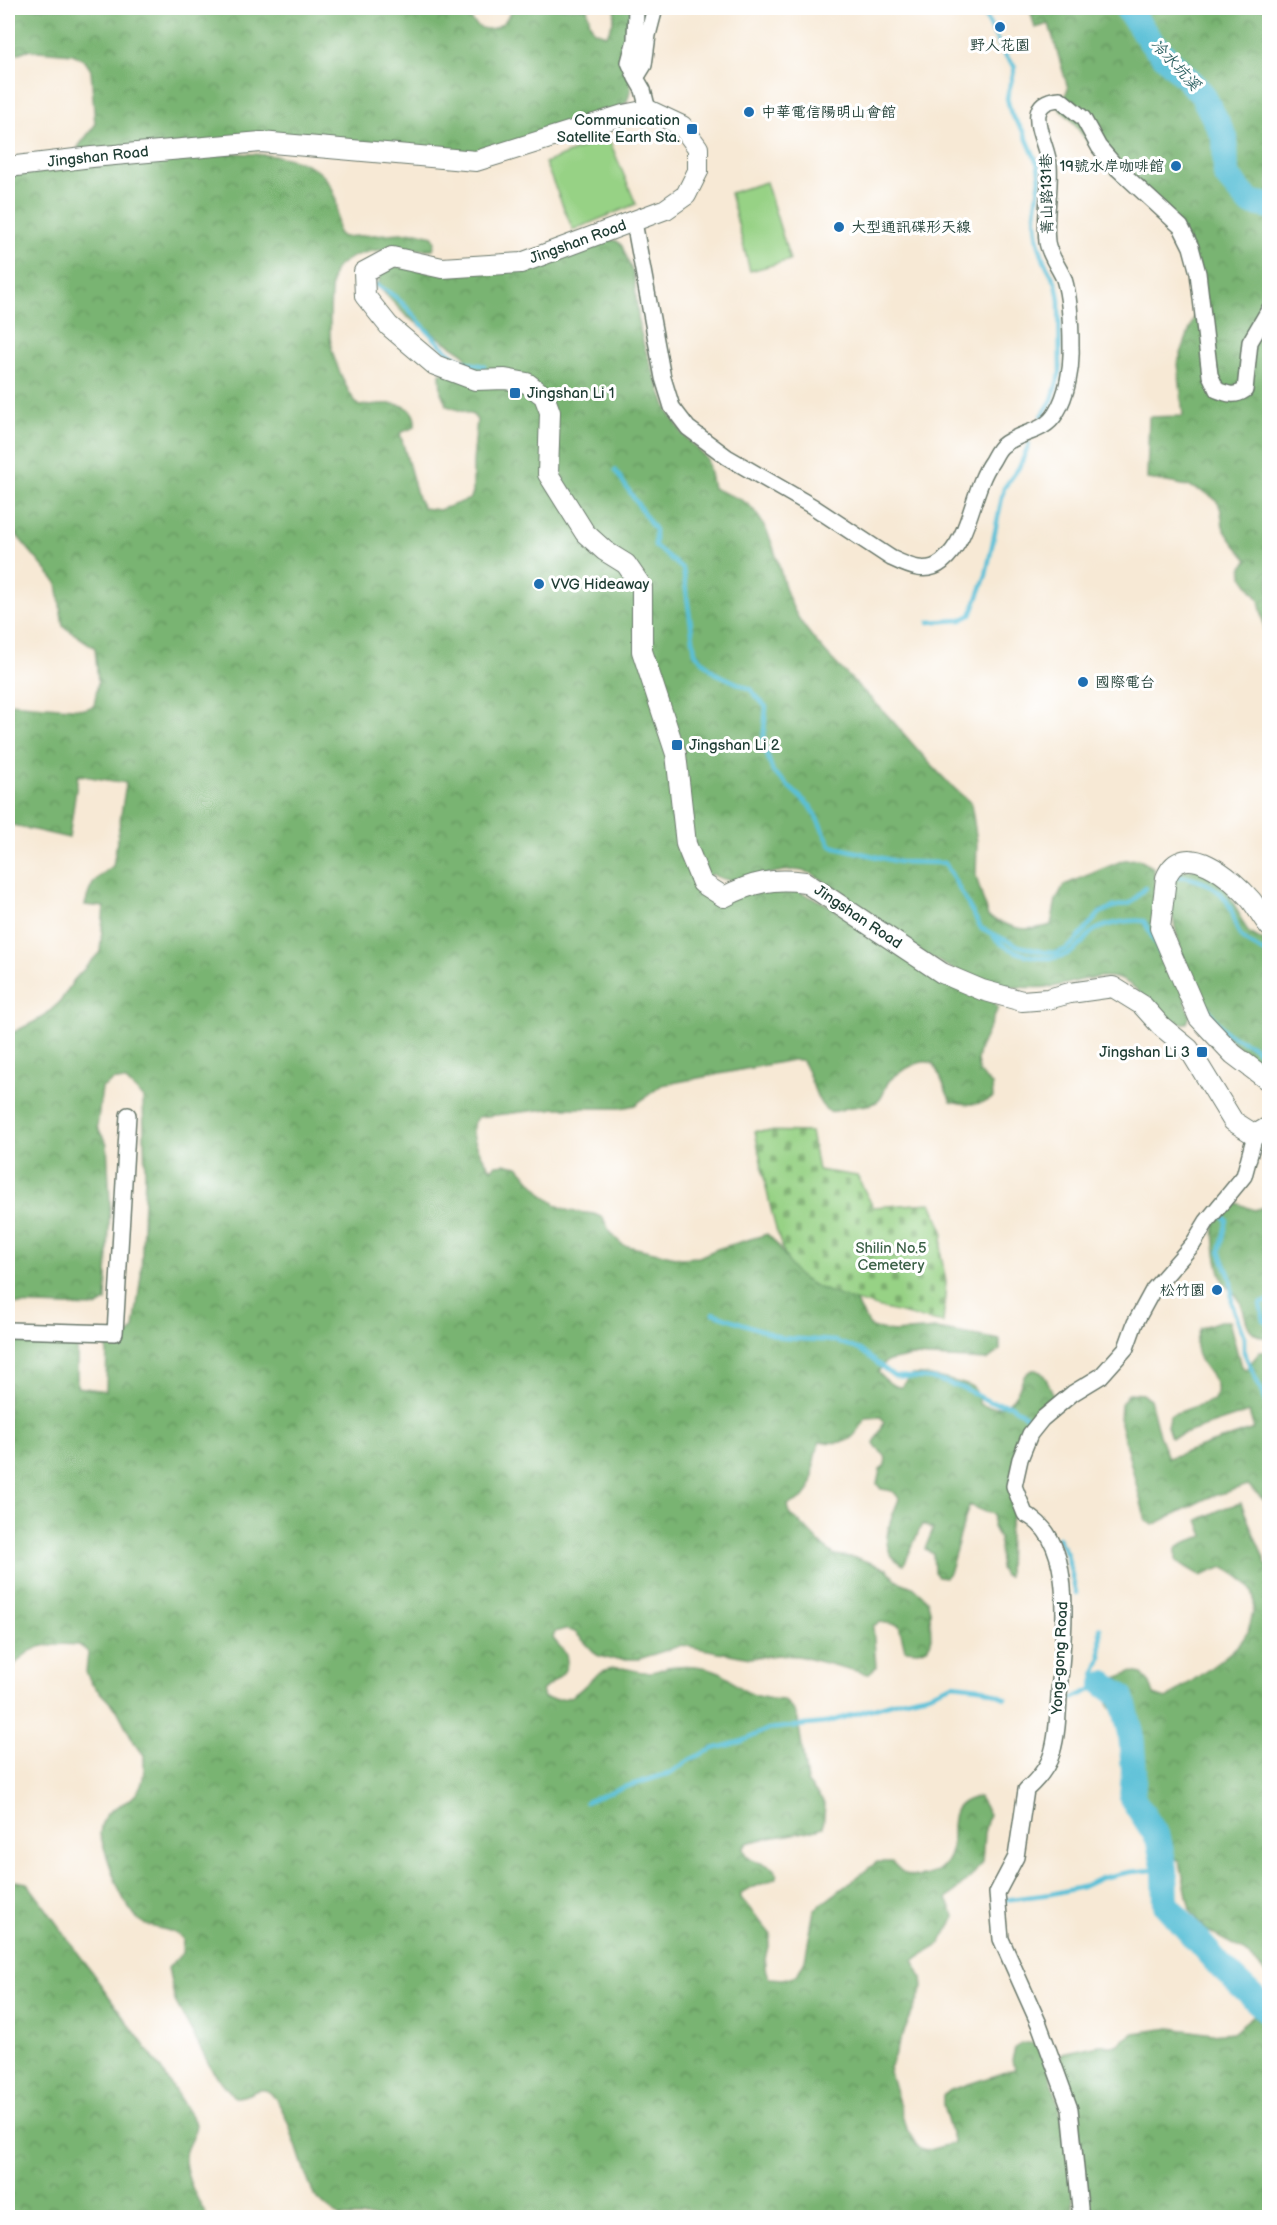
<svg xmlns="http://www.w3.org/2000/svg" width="1277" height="2225" viewBox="0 0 1277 2225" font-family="'Balsamiq Sans','LXGW WenKai TC',sans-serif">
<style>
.forest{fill:url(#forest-crowns);stroke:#4c7853;stroke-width:1.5}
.cemetery{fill:url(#cemetery-stones);stroke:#5b885c;stroke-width:1.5}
.pitch{fill:#97d285;stroke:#5b885c;stroke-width:1.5}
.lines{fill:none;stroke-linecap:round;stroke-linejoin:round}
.stream{stroke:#5ac0d7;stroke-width:4.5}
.river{stroke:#5ac0d7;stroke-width:26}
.minor-casing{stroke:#6b796c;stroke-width:18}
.tertiary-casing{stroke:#6b796c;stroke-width:22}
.minor{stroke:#fff;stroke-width:15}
.tertiary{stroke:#fff;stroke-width:20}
.poi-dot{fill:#1f6fb2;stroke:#fff;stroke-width:2}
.labels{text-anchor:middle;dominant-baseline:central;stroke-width:6;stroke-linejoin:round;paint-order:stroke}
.poi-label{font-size:15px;fill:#1f3d34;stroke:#fff;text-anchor:start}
.street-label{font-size:15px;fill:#1f3d34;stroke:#fff}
.park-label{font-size:15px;fill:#3d6248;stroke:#fff}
.water-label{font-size:16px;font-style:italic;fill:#316465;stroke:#fff}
</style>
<defs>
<pattern id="forest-crowns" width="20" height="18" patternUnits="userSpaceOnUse" patternTransform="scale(1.5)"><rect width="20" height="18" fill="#79b472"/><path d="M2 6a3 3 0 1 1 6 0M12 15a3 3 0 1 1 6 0" fill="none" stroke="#63945e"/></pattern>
<pattern id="cemetery-stones" width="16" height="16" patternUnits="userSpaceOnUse" patternTransform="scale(1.5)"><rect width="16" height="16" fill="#97d285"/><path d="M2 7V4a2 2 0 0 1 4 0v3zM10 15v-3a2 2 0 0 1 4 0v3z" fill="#7bac6e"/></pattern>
</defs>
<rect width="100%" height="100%" fill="#fff"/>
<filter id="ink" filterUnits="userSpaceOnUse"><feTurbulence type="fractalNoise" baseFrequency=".0167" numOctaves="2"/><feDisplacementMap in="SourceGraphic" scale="12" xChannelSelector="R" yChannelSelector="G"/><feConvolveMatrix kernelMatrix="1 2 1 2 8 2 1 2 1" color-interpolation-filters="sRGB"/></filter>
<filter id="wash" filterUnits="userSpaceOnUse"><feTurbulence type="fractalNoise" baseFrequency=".008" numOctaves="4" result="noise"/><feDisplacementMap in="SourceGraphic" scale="24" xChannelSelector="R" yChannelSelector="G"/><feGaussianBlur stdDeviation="1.35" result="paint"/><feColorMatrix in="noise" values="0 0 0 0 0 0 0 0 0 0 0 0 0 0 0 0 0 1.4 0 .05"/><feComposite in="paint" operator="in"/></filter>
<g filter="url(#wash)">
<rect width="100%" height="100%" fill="#f7e9d5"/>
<!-- forest -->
<path class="forest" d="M8,8H467C473,38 504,34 512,8H587L590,23L594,31L606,35C613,26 615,18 615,8H631L628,67L631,88L627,102L618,110L476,155L415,147L81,151L78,147L95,125L91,70L85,61L73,54L27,50L8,57Z
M1027,8H1269V637L1266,636L1259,600L1243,577L1242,567L1248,560C1240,550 1228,539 1223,526C1221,518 1223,511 1218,503C1206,486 1167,482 1147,479L1149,417L1183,416L1178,362L1196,312L1185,249L1172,230L1109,170L1070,118L1060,110L1068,88L1049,24L1035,28L1031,13Z
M235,153C271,155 326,154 336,200C338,210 337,222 338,233L343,237L417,232L433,236L435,242L433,249C404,251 370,244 344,262C341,264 336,268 334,272C330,281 329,334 331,345C333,359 349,397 359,406C378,404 418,396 415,427L400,433L418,498L423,508L439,510L470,499L473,493V462L477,420L473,415L447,406L441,392L440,373L464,368L469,364L464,354L406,316L379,287V271L388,265L433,272L602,238L617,241L622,246L634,276L639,325L644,346L668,411L683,434L707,459L713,488C724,494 741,497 750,506C781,540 777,584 799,619C821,653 861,687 889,717C916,747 940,778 971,803L977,842L976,876L988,917C1012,928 1025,933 1051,925L1056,900L1064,885L1124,860L1138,859L1154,868L1156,903L1190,1016L1187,1023C1158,1028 1147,990 1122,980C1100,971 1073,984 1050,987C1035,988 1006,988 991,984C955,973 922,954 891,931C866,912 842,890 814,875C781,858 741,894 712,874L708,877L713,897L774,886L798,891L824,903L994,1002L998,1008L979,1050L977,1060L979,1072L992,1085L993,1098C979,1106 966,1105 951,1101C945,1092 939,1069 933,1064C923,1056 897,1073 889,1081C884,1087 885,1096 878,1101C870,1106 856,1106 847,1108C841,1109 835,1113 829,1111C815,1106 812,1072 801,1060H792L662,1085L635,1105L621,1108H557L478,1117C464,1130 482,1157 491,1169L496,1165L508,1164L518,1166L542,1194L558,1206L569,1211L594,1214L603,1218L611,1234L623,1245L680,1258L699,1257L717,1249L767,1234C781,1246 784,1257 795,1271C806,1287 837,1294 854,1299L871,1328L894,1332L937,1329L1000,1340V1350L987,1360L912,1356L885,1362L878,1372C884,1379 892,1387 901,1387C904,1384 907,1378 910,1376C921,1371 961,1383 973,1387L979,1397V1404C999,1412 1013,1405 1020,1386C1022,1382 1023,1377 1026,1374C1042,1359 1052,1390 1054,1400L1031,1417L1020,1439L1013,1514L1009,1530L1008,1577L1004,1576L1000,1568L999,1538L993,1527L994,1514L985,1512L969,1505L949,1573L945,1577L938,1576L934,1572L933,1554L925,1549L933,1529L922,1524L904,1565C875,1552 890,1521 899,1499C895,1491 890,1490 881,1489L877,1484L880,1470L884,1467C890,1451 879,1455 874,1444C876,1436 882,1430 884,1422L881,1417L866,1418C852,1442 849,1444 820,1442C805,1468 827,1491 788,1505L790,1515L804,1526L823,1546L835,1555L857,1558L887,1569L897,1581L913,1587L921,1594L927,1600L930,1610L931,1642L927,1648L918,1651L905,1650L899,1625L880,1622L873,1626L876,1667L868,1674L798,1656L779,1655L750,1658L682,1645L639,1659H609L597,1655L575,1632L565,1629L555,1632L553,1638C556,1643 562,1648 565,1653C574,1673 552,1680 542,1691L544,1698C584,1707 583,1673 613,1668C625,1666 637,1673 649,1672C655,1672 662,1669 667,1667C686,1664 705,1665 722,1673C727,1676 731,1681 736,1685C751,1696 766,1699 784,1700L795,1712L798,1720L807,1782L825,1804L823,1827C799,1836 772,1835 747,1843L743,1849C745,1852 747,1855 749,1858C759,1865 776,1863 777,1877C766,1885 752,1885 741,1893V1898L771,1935C768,1949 760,1965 769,1978L783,1979L797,1975L805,1960L814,1910L877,1862H892C896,1866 901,1872 906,1874C920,1881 939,1874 947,1861C961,1840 936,1803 979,1797L989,1814L984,1833L982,1862L973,1875L947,1899L955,1917L939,1945L913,1960L922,1978L923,1987L889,2068L906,2128L917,2146L925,2151L954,2143L943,2105V2096L948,2091L1014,2069L1012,2060L1015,2048C1023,2042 1030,2041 1039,2046C1062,2100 1072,2159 1074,2217H340C330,2210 320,2203 313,2192C302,2173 286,2095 265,2090C253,2088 249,2098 234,2097L212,2070L175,2001L168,1968L182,1953L183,1939C171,1926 153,1931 140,1921C119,1903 109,1861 100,1835C102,1800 128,1811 140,1788C145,1779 144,1765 144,1755L134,1742L117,1710L92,1684L86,1672L88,1652L79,1645C46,1642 28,1645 8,1673V1337L77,1341V1387L106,1391L107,1342L123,1340L134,1329L141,1275L145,1174L143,1097L126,1081L114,1080L102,1088L97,1127L107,1144L110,1203L106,1301L96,1307L8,1304V1035L42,1018L60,1002L74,980L100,952L104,907L85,905C91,883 94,879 113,866L126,783L78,775L69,838L8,824V703L85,709L94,706L98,682L95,648L63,626L57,583L8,525V176L93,165Z
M1199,868L1226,888L1248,932L1269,944V1074L1213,1024L1182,956L1169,902L1174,876L1184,870Z
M1230,1203H1237L1254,1210L1269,1205V1339C1239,1332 1250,1316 1238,1298C1235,1291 1225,1288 1223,1281C1217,1267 1211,1230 1217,1217C1220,1212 1226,1207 1230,1203Z
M1220,1321H1229L1240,1363L1245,1370L1260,1352H1269V1505L1248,1485L1207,1498L1153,1525L1146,1521L1120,1423L1121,1404L1129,1393L1142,1394L1150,1399L1159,1435L1168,1458L1254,1429L1249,1412L1171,1438L1167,1426L1170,1415L1214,1400C1224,1376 1199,1372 1196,1347C1195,1341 1198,1334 1200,1328Z
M1241,1503L1269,1571V1976L1243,1950L1207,1931L1190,1910L1180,1862L1166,1848L1154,1829L1146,1804L1138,1760L1123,1738L1119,1723L1105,1697L1116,1678L1131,1672L1142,1674L1150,1683L1154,1695L1166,1699C1185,1685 1232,1656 1244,1638C1249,1631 1251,1621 1253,1612C1259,1588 1242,1577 1223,1567L1201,1576L1176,1561V1549L1186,1542L1204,1536L1198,1520L1224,1508Z
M15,1881L27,1883L42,1903L159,2066L196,2124C195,2137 186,2145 185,2155C184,2177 197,2198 207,2217H8V1886Z
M1269,2003V2217H1089L1081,2144L1059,2062L1062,2053L1099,2045H1117L1134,2033L1171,2028L1212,2034L1233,2032Z"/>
<!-- cemetery -->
<path class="cemetery" d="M755,1131L811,1132L818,1170L857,1176L873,1207L931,1203L943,1231L941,1255L946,1282L943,1323C909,1315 821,1297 797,1274C775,1254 762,1163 755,1131Z"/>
<!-- pitch -->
<path class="pitch" d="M608,137L636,204L573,230L545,163Z
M766,182L790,260L750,271L730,193Z"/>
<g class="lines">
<!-- stream -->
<path class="stream" d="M979,8L987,19L1004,54L1015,67L1007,98L1011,114L1024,132L1038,165L1040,179L1035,214L1038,241L1044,261L1056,283L1059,299L1060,372L1052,400L1042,416
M376,285C411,300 428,342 461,360C468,364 477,364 484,366
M615,470L655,530V546L683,569L695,653L715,673L750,689L766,707L763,743L773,772L811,807L831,846L899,862L945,863L981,928L1018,946L1044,952L1057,953L1066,949L1074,943L1100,913L1113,907L1131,903L1145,888
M929,622L961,620L971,615L986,575L1004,488L1020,466L1029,444
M1177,876C1197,878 1220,886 1229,905C1234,914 1235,928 1241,936C1247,943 1261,952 1270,954
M994,937C1003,947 1013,951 1026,955C1047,960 1066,961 1082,943C1086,939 1089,933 1095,930C1107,924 1130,919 1144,921L1162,956
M1196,990L1214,1018L1225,1031L1232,1036L1253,1046L1270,1062
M1221,1215L1227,1220L1220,1251L1231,1280L1232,1304L1244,1337V1352L1270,1410
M1270,1300L1260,1304L1264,1320L1270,1324
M713,1313L783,1338L835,1341L860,1350L894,1376L934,1379L963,1388L990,1402L1011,1405L1031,1420
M1058,1538L1067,1554L1076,1593
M1067,1701L1104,1684L1095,1674L1101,1658L1100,1628
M586,1802L615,1790L670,1773L691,1759L713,1749L743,1741L768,1729L825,1723L901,1700L928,1694L953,1684L979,1687L1005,1698
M1004,1900L1051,1894L1082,1887L1101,1878L1130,1872L1165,1869"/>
<!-- river -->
<path class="river" d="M1127,8L1152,43L1202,94L1225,138L1226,175L1249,202L1270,206
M1104,1684L1122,1697L1131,1733L1134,1770L1132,1798L1158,1838L1165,1869L1166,1905L1222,1968L1270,2013"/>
</g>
</g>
<g filter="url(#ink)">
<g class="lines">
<!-- minor casing -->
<g class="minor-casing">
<path id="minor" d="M636,8L635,40L629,62L636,78
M648,110L643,90L636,78L644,65L648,35L655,8
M634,222L663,378L672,407L688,428L727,457L812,506L891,558C908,566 926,575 942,562C972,537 971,491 992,461C995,456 998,449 1002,446C1019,431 1044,434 1056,413C1067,395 1072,368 1071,347C1071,328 1070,298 1064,279C1059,267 1049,255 1047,242C1044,216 1051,191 1049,165C1048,143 1018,102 1060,99L1083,118L1099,147L1118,169L1181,227L1191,247L1198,273L1210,375L1217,390C1227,394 1235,397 1245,390L1250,342L1270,308
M8,1330L115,1333L128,1115
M1081,2218L1070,2109L1039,2024L1001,1939L997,1893L1016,1857L1026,1790C1037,1780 1048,1768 1052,1753C1059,1730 1058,1704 1060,1680C1063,1633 1077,1539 1025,1514L1014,1486L1020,1459L1030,1434L1042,1419L1073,1393L1101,1376L1126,1348L1135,1323L1153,1290L1193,1244L1207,1221L1244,1176L1255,1135"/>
</g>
<!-- tertiary casing -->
<g class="tertiary-casing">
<path id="tertiary" d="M8,167L92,157L261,142L476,161L623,115L648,110L682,126L698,148V171L686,195L666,209L521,263L442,268L392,257L364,272L365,296L389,326L435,365L475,380L505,379L527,383L544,396L550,412L548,474L585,533L605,551L626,564L642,587V651L676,754L686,844L702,883L724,897C753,882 773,878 805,882L942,973L982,990L1022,1001L1048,999L1070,993L1113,987L1142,1005L1161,1026L1189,1049L1233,1121L1255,1135L1270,1126
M1270,927C1263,919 1258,909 1251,900C1234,880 1183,835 1166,878L1160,928L1199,1018L1233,1054L1270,1082"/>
</g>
<!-- minor -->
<use href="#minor" class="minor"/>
<!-- tertiary -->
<use href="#tertiary" class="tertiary"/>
</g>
</g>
<!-- markers -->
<g class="poi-dot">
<circle cx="1000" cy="27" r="6"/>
<circle cx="749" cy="112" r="6"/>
<rect x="686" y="123" width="12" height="12" rx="3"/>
<circle cx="1176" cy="166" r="6"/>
<circle cx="839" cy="227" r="6"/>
<rect x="509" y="387" width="12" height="12" rx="3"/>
<circle cx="539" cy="584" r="6"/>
<circle cx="1083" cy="682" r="6"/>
<rect x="671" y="739" width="12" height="12" rx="3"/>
<rect x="1196" y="1046" width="12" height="12" rx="3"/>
<circle cx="1217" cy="1290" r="6"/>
</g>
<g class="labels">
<!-- poi labels -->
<g class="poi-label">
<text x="1000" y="45" text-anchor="middle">野人花園</text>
<text x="761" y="112">中華電信陽明山會館</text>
<text x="680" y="120" text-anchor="end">Communication<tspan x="680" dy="17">Satellite Earth Sta.</tspan></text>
<text x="1164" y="166" text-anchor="end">19號水岸咖啡館</text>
<text x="851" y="227">大型通訊碟形天線</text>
<text x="527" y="393">Jingshan Li 1</text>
<text x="551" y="584">VVG Hideaway</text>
<text x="1095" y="682">國際電台</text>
<text x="689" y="745">Jingshan Li 2</text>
<text x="1190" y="1052" text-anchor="end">Jingshan Li 3</text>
<text x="1205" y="1290" text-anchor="end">松竹園</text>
</g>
<!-- street labels -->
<g class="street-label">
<text transform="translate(98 157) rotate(-6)">Jingshan Road</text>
<text transform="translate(1047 194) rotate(-91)">菁山路131巷</text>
<text transform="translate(578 242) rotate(-20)">Jingshan Road</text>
<text transform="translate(858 917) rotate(34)">Jingshan Road</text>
<text transform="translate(1060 1658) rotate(-87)">Yong-gong Road</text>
</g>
<!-- park labels -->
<g class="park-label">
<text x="891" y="1248">Shilin No.5<tspan x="891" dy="17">Cemetery</tspan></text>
</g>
<!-- water labels -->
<g class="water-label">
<text transform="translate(1175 65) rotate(47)">冷水坑溪</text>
</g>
</g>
<!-- margin -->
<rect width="1277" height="2225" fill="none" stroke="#fff" stroke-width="30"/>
</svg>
